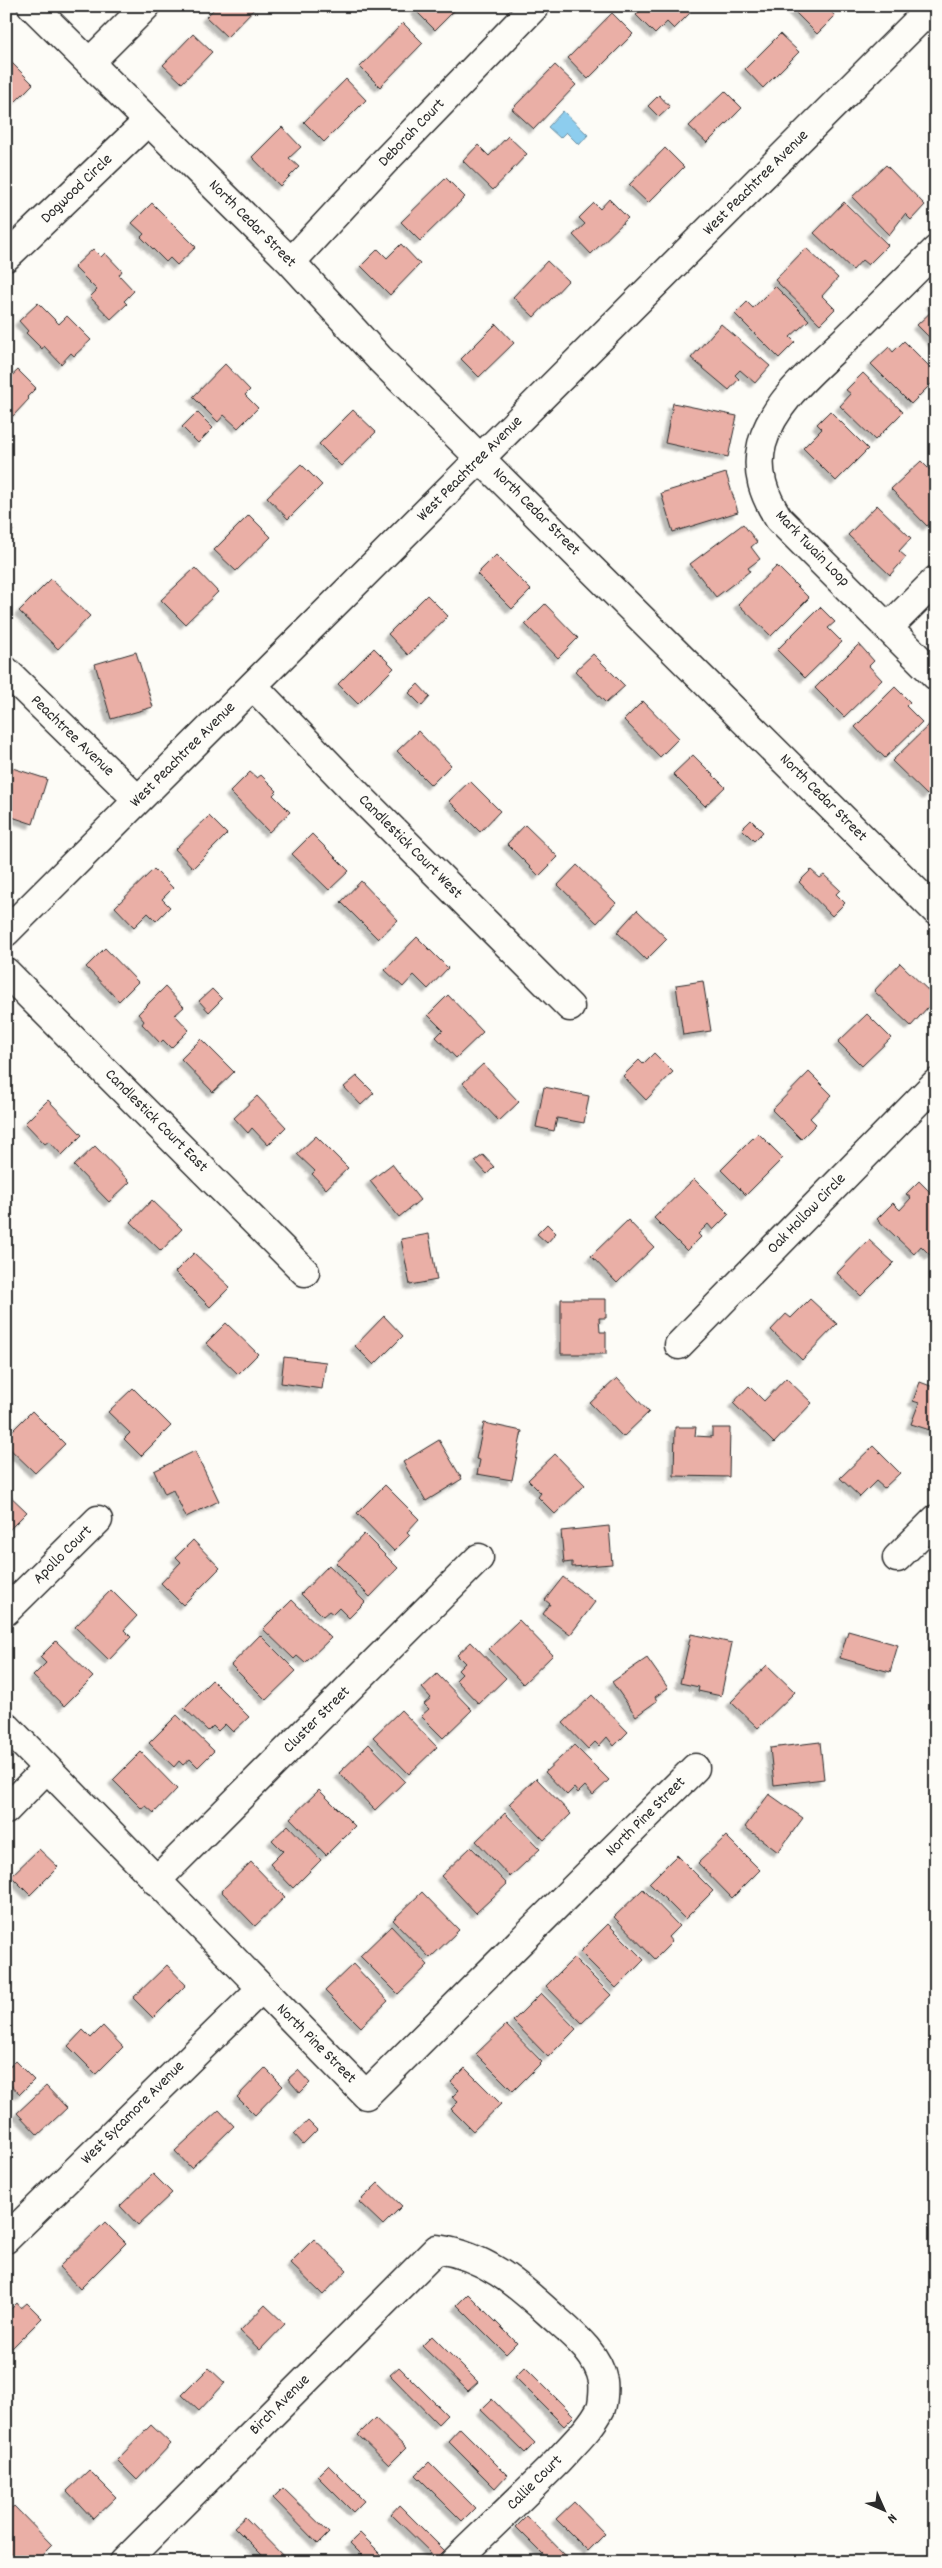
<svg xmlns="http://www.w3.org/2000/svg" width="942" height="2568" viewBox="0 0 942 2568" font-family="Dekko,sans-serif">
<style>
.water{fill:#8dcdee;stroke:#668ca0}
.building{fill:#eaafa6;stroke:#2b2b2b;filter:url(#shadow)}
.lines{fill:none;stroke-linecap:round;stroke-linejoin:round}
.minor-casing{stroke:#2b2b2b;stroke-width:31}
.minor{stroke:#fdfcf7;stroke-width:28}
.labels{text-anchor:middle;dominant-baseline:central;stroke-width:4;stroke-linejoin:round;paint-order:stroke}
.street-label{font-size:16px;fill:#2b2b2b;stroke:#fdfcf7}
</style>
<defs>
<filter id="shadow"><feDropShadow dx="-4.5" dy="4.5" stdDeviation="1" flood-color="#0004"/></filter>
</defs>
<rect width="100%" height="100%" fill="#fdfcf7"/>
<filter id="ink" filterUnits="userSpaceOnUse"><feTurbulence type="fractalNoise" baseFrequency=".02" numOctaves="2"/><feDisplacementMap in="SourceGraphic" scale="10" xChannelSelector="R" yChannelSelector="G"/><feConvolveMatrix kernelMatrix="1 2 1 2 8 2 1 2 1" color-interpolation-filters="sRGB"/></filter>
<g filter="url(#ink)">
<!-- water -->
<path class="water" d="M563,111L588,135L579,145L566,132L560,138L548,127Z"/>
<!-- building -->
<path class="building" d="M217,6H257L227,37L206,17Z
M419,6H459L435,30L415,10Z
M645,6H683L690,13L674,29L667,22L655,34L636,15Z
M789,6H826L835,16L817,34Z
M612,13L633,34L588,79L568,58Z
M403,23L423,43L380,87L360,67Z
M193,34L212,52L182,83L163,65Z
M780,34L799,52L763,88L745,69Z
M6,57L33,84L12,105L6,99Z
M555,65L576,85L534,129L512,109Z
M346,79L366,100L324,142L304,122Z
M725,91L742,108L707,143L689,126Z
M659,95L670,107L659,117L648,106Z
M282,127L301,147L289,158L299,167L280,186L252,157Z
M508,136L527,154L493,190L463,161L478,145L489,156Z
M665,148L684,167L648,203L629,185Z
M886,165L925,205L911,220L905,214L889,235L852,197Z
M446,178L465,197L420,241L401,222Z
M609,199L628,218L591,254L573,235L585,224L579,218L594,203L600,209Z
M844,202L888,245L868,265L862,260L853,270L814,233Z
M152,203L196,247L177,265L170,258L166,262L141,237L144,234L132,223Z
M401,244L420,264L390,295L361,266L378,249L387,258Z
M806,248L838,278L822,296L835,309L820,324L775,280Z
M93,249L101,257L105,253L122,271L119,275L134,291L124,301L127,304L111,319L90,297L97,290L74,267Z
M547,261L568,281L534,317L513,297Z
M775,286L809,320L790,337L795,342L779,358L735,314L747,302L753,308Z
M936,300V344L917,325L935,308L931,304Z
M38,303L59,324L67,316L91,340L74,356L71,353L61,364L44,346L42,349L26,333L28,331L19,321Z
M496,324L514,343L479,377L461,359Z
M721,324L770,366L755,383L740,370L735,375L739,379L729,390L691,358Z
M904,341L936,373V379L911,404L871,364L889,347L893,352Z
M225,364L250,390L245,395L258,408L238,428L224,415L218,422L193,397Z
M18,370L36,388L27,397L29,399L13,416L10,414L6,417V381Z
M863,373L903,412L875,440L840,406L851,394L846,390Z
M673,403L737,416L728,457L665,443Z
M353,410L376,432L341,466L319,444Z
M830,411L868,449L836,481L803,448L822,429L817,424Z
M197,412L213,428L198,443L182,427Z
M921,461L936,476V519L927,526L891,489Z
M301,464L322,485L288,519L267,497Z
M726,473L738,512L673,532L661,493Z
M877,505L911,538L899,551L906,557L890,575L848,535Z
M249,515L271,537L236,571L214,550Z
M743,524L757,542L751,547L760,559L748,568L750,571L716,597L690,564Z
M6,528L13,530L6,551Z
M496,555L531,590L512,609L477,574Z
M777,566L809,598L771,636L738,604Z
M195,568L218,592L185,624L161,600Z
M51,579L90,616L58,649L19,611Z
M427,595L448,616L408,655L388,634Z
M545,604L578,638L558,658L525,624Z
M820,607L835,622L828,628L842,642L805,678L777,650Z
M859,644L874,661L869,666L882,680L844,717L815,688Z
M374,648L394,668L358,704L338,684Z
M136,652L153,707L111,719L95,664Z
M593,654L625,686L606,703L575,671Z
M418,684L430,697L422,706L409,693Z
M895,687L910,702L906,706L922,722L885,758L855,727Z
M643,701L679,738L660,757L624,720Z
M936,718V786L927,795L892,761Z
M418,731L451,765L431,785L397,751Z
M693,755L725,787L705,806L673,774Z
M6,766L47,779L33,824L6,815Z
M250,772L257,778L261,775L277,791L273,795L290,812L269,832L230,792Z
M470,781L500,811L480,832L449,801Z
M209,816L227,834L193,868L175,849Z
M751,820L763,832L754,841L742,829Z
M525,825L558,857L539,876L507,844Z
M312,834L349,871L329,890L292,854Z
M577,865L616,903L597,923L558,885Z
M154,869L173,888L162,899L170,907L156,921L148,913L134,927L115,907Z
M811,870L820,878L824,875L840,890L836,894L845,903L832,916L799,882Z
M361,881L398,920L378,939L341,902Z
M637,910L667,939L646,960L617,932Z
M417,937L448,968L428,989L414,975L403,987L385,970Z
M105,948L138,982L119,1001L86,967Z
M900,963L936,998L911,1026L874,991Z
M703,981L711,1031L683,1035L676,985Z
M165,987L184,1007L175,1015L189,1030L171,1048L163,1040L160,1043L142,1024L144,1021L138,1014Z
M212,989L222,999L209,1012L199,1001Z
M448,995L483,1032L456,1058L436,1037L443,1030L428,1015Z
M867,1014L891,1038L862,1066L838,1042Z
M201,1039L234,1072L213,1092L181,1059Z
M654,1053L673,1072L646,1100L623,1076L639,1060L643,1064Z
M483,1064L519,1102L499,1121L463,1083Z
M809,1072L832,1095L810,1118L816,1124L801,1139L772,1110Z
M357,1076L374,1093L361,1105L344,1087Z
M544,1087L589,1096L584,1123L557,1118L554,1131L536,1127Z
M257,1096L286,1127L268,1145L252,1128L248,1133L234,1118Z
M48,1100L82,1135L62,1155L49,1141L45,1144L25,1123Z
M758,1133L783,1158L746,1195L721,1170Z
M316,1136L348,1168L326,1189L312,1174L315,1171L297,1154Z
M95,1146L130,1182L109,1202L74,1166Z
M483,1155L494,1167L487,1174L475,1161Z
M392,1164L420,1200L399,1217L370,1181Z
M694,1179L729,1214L713,1230L708,1224L698,1234L701,1237L687,1251L654,1218Z
M919,1181L936,1198V1231L934,1233L936,1235V1250L930,1255L921,1246L914,1254L877,1219L893,1203L900,1210L911,1198L906,1194Z
M152,1200L182,1229L161,1251L131,1222Z
M628,1220L654,1247L617,1283L591,1256Z
M547,1224L556,1233L547,1243L537,1234Z
M429,1234L437,1280L410,1285L401,1239Z
M869,1240L894,1263L861,1296L837,1273Z
M194,1253L230,1287L210,1307L175,1272Z
M561,1299H606V1318H599L600,1332H606V1354H561Z
M810,1299L837,1324L802,1360L771,1330L786,1314L791,1318Z
M384,1316L403,1336L374,1365L355,1346Z
M226,1323L258,1354L238,1374L206,1343Z
M284,1357L326,1362L322,1389L281,1383Z
M617,1378L649,1412L623,1437L590,1403Z
M786,1378L812,1403L774,1443L733,1403L749,1386L764,1401Z
M920,1382L936,1388L933,1399L936,1400V1432L911,1424L919,1403L913,1401Z
M133,1388L171,1426L141,1456L124,1439L130,1433L108,1412Z
M32,1411L65,1444L35,1473L6,1445V1437Z
M484,1423L522,1431L512,1480L477,1474L480,1460L476,1459Z
M675,1427H696L695,1436L712,1437V1428H730L729,1477L674,1476Z
M439,1440L462,1479L426,1501L403,1462Z
M873,1446L900,1473L884,1488L876,1481L860,1497L840,1478Z
M195,1451L219,1501L186,1517L173,1490L165,1494L154,1471Z
M555,1454L585,1485L555,1514L538,1497L541,1493L528,1480Z
M385,1485L419,1519L407,1532L410,1535L394,1551L357,1513Z
M6,1492L27,1512L6,1533Z
M609,1526L612,1564L572,1567V1562L564,1563L561,1531Z
M364,1534L398,1568L370,1597L336,1563Z
M193,1540L220,1568L183,1605L161,1583L181,1562L176,1557Z
M329,1565L365,1602L349,1618L339,1608L333,1614L329,1611L323,1616L301,1594Z
M563,1577L595,1602L570,1635L543,1614L550,1604L545,1600Z
M111,1590L137,1616L124,1630L131,1637L109,1660L75,1627Z
M292,1600L331,1638L305,1663L297,1656L294,1659L263,1629Z
M519,1620L553,1655L523,1684L489,1649Z
M848,1631L898,1645L890,1672L840,1658Z
M691,1634L732,1643L721,1696L698,1691L699,1687L680,1683Z
M260,1635L296,1671L266,1700L231,1665Z
M56,1641L93,1677L64,1706L33,1676L46,1663L40,1657Z
M471,1642L506,1678L479,1704L456,1680L462,1674L458,1670L465,1663L457,1655Z
M647,1658L668,1688L655,1697L657,1701L636,1716L612,1682Z
M767,1665L795,1692L758,1728L731,1702Z
M437,1674L472,1710L443,1738L421,1716L429,1709L424,1704L431,1698L422,1688Z
M212,1680L249,1717L233,1732L225,1724L218,1731L213,1726L208,1731L184,1708Z
M592,1695L628,1732L614,1746L607,1737L599,1746L595,1742L588,1749L563,1723Z
M401,1710L437,1747L409,1774L373,1737Z
M177,1715L214,1751L198,1767L190,1759L183,1765L179,1761L174,1767L149,1743Z
M820,1742L824,1779L774,1785L770,1748Z
M369,1744L405,1781L375,1810L339,1773Z
M574,1745L609,1780L593,1795L585,1786L578,1793L574,1788L567,1795L545,1772Z
M141,1752L177,1789L154,1813L146,1806L142,1809L113,1780Z
M536,1778L571,1814L544,1840L509,1804Z
M319,1790L355,1826L326,1855L290,1818Z
M769,1794L803,1818L778,1852L745,1827Z
M505,1813L540,1849L510,1877L476,1841Z
M288,1825L321,1860L293,1888L270,1864L283,1851L272,1840Z
M726,1836L760,1870L732,1898L698,1863Z
M471,1847L507,1884L476,1913L441,1876Z
M39,1849L58,1867L30,1895L11,1876Z
M677,1855L713,1891L685,1919L649,1883Z
M251,1862L285,1897L255,1926L221,1891Z
M643,1889L679,1926L668,1937L672,1942L655,1959L614,1917Z
M422,1892L459,1930L430,1958L393,1920Z
M608,1924L644,1960L616,1988L580,1952Z
M391,1926L428,1965L398,1994L360,1956Z
M574,1958L611,1995L582,2023L546,1986Z
M353,1964L388,2001L361,2027L325,1991Z
M167,1965L186,1985L153,2018L133,1998Z
M541,1993L576,2029L548,2057L513,2021Z
M506,2025L542,2062L513,2091L476,2054Z
M103,2026L123,2047L96,2074L68,2046L83,2030L91,2038Z
M15,2061L34,2080L20,2094L6,2081V2070Z
M265,2068L283,2086L255,2115L237,2097Z
M465,2068L501,2104L473,2131L451,2109L458,2102L452,2097L459,2090L451,2082Z
M298,2070L310,2083L300,2093L288,2079Z
M46,2086L67,2108L38,2135L17,2113Z
M219,2110L234,2126L191,2168L175,2151Z
M308,2121L317,2130L303,2144L294,2134Z
M153,2174L172,2193L138,2225L120,2206Z
M378,2183L402,2206L383,2225L359,2202Z
M105,2222L126,2243L80,2289L59,2267Z
M314,2239L347,2270L323,2295L290,2263Z
M468,2294L517,2343L506,2354L457,2305Z
M17,2303L21,2308L27,2303L42,2318L12,2348L6,2343V2323L10,2320L6,2314Z
M265,2305L285,2324L260,2350L240,2331Z
M432,2336L478,2382L468,2391L422,2346Z
M399,2367L447,2415L438,2424L390,2375Z
M525,2367L574,2416L564,2426L515,2377Z
M209,2368L225,2383L199,2411L182,2395Z
M492,2399L535,2443L525,2453L481,2410Z
M375,2418L406,2448L389,2465L358,2435Z
M151,2425L171,2444L137,2480L117,2460Z
M460,2428L507,2475L495,2488L448,2441Z
M429,2462L475,2508L462,2521L416,2475Z
M328,2465L364,2501L353,2512L317,2476Z
M89,2470L116,2497L93,2519L67,2491Z
M283,2488L329,2533L318,2544L273,2498Z
M574,2502L605,2534L588,2551L556,2519Z
M399,2505L444,2550L436,2558L391,2514Z
M14,2506L52,2545L35,2562H17L6,2551V2513Z
M527,2516L568,2558L563,2562H551L516,2527Z
M245,2517L289,2562H269L234,2527Z
M360,2533L389,2562H369L350,2543Z"/>
<g class="lines">
<!-- minor casing -->
<g class="minor-casing">
<path id="minor" d="M32,6L291,262L379,358L936,911
M90,62L146,6
M936,250C907,279 878,307 849,336C818,366 774,400 762,444C755,472 764,496 779,519L936,676
M6,257L148,121
M291,262L384,162L535,6
M889,627L936,580
M6,671L138,800
M253,686L362,799L570,1007
M6,932L933,6
M6,972L305,1272
M679,1345L936,1083
M897,1558L936,1519
M6,1611L98,1520
M6,1726L366,2095L695,1768
M6,1810L47,1768
M156,1881L479,1558
M6,2239L261,1989
M124,2562L437,2249C485,2256 515,2282 550,2314C570,2332 598,2353 603,2381C604,2388 603,2402 601,2408C591,2428 573,2444 558,2461C524,2495 489,2528 454,2562"/>
</g>
<!-- minor -->
<use href="#minor" class="minor"/>
</g>
</g>
<g class="labels">
<!-- street labels -->
<g class="street-label">
<text transform="translate(412 133) rotate(-46)">Deborah Court</text>
<text transform="translate(756 183) rotate(-45)">West Peachtree Avenue</text>
<text transform="translate(77 189) rotate(-44)">Dogwood Circle</text>
<text transform="translate(252 224) rotate(45)">North Cedar Street</text>
<text transform="translate(470 469) rotate(-45)">West Peachtree Avenue</text>
<text transform="translate(536 512) rotate(45)">North Cedar Street</text>
<text transform="translate(812 549) rotate(46)">Mark Twain Loop</text>
<text transform="translate(72 736) rotate(44)">Peachtree Avenue</text>
<text transform="translate(183 755) rotate(-45)">West Peachtree Avenue</text>
<text transform="translate(823 798) rotate(45)">North Cedar Street</text>
<text transform="translate(410 847) rotate(45)">Candlestick Court West</text>
<text transform="translate(156 1121) rotate(45)">Candlestick Court East</text>
<text transform="translate(807 1214) rotate(-46)">Oak Hollow Circle</text>
<text transform="translate(63 1555) rotate(-45)">Apollo Court</text>
<text transform="translate(317 1720) rotate(-45)">Cluster Street</text>
<text transform="translate(646 1817) rotate(-45)">North Pine Street</text>
<text transform="translate(316 2044) rotate(45)">North Pine Street</text>
<text transform="translate(133 2113) rotate(-45)">West Sycamore Avenue</text>
<text transform="translate(280 2405) rotate(-45)">Birch Avenue</text>
<text transform="translate(535 2483) rotate(-45)">Callie Court</text>
</g>
</g>
<!-- margin -->
<rect width="942" height="2568" fill="none" stroke="#fdfcf7" stroke-width="25"/>
<rect x="12" y="12" width="917" height="2543" fill="none" stroke="#2b2b2b" stroke-width="2" filter="url(#ink)"/>
<!-- north arrow -->
<g transform="translate(884 2510) rotate(135)" stroke="#fdfcf7" stroke-width="4" paint-order="stroke">
<path d="M0-4L9 19L0 12L-9 19Z" fill="#2b2b2b"/>
<text y="-8" font-size="14" font-weight="bold" text-anchor="middle" fill="#2b2b2b">N</text>
</g>
</svg>
